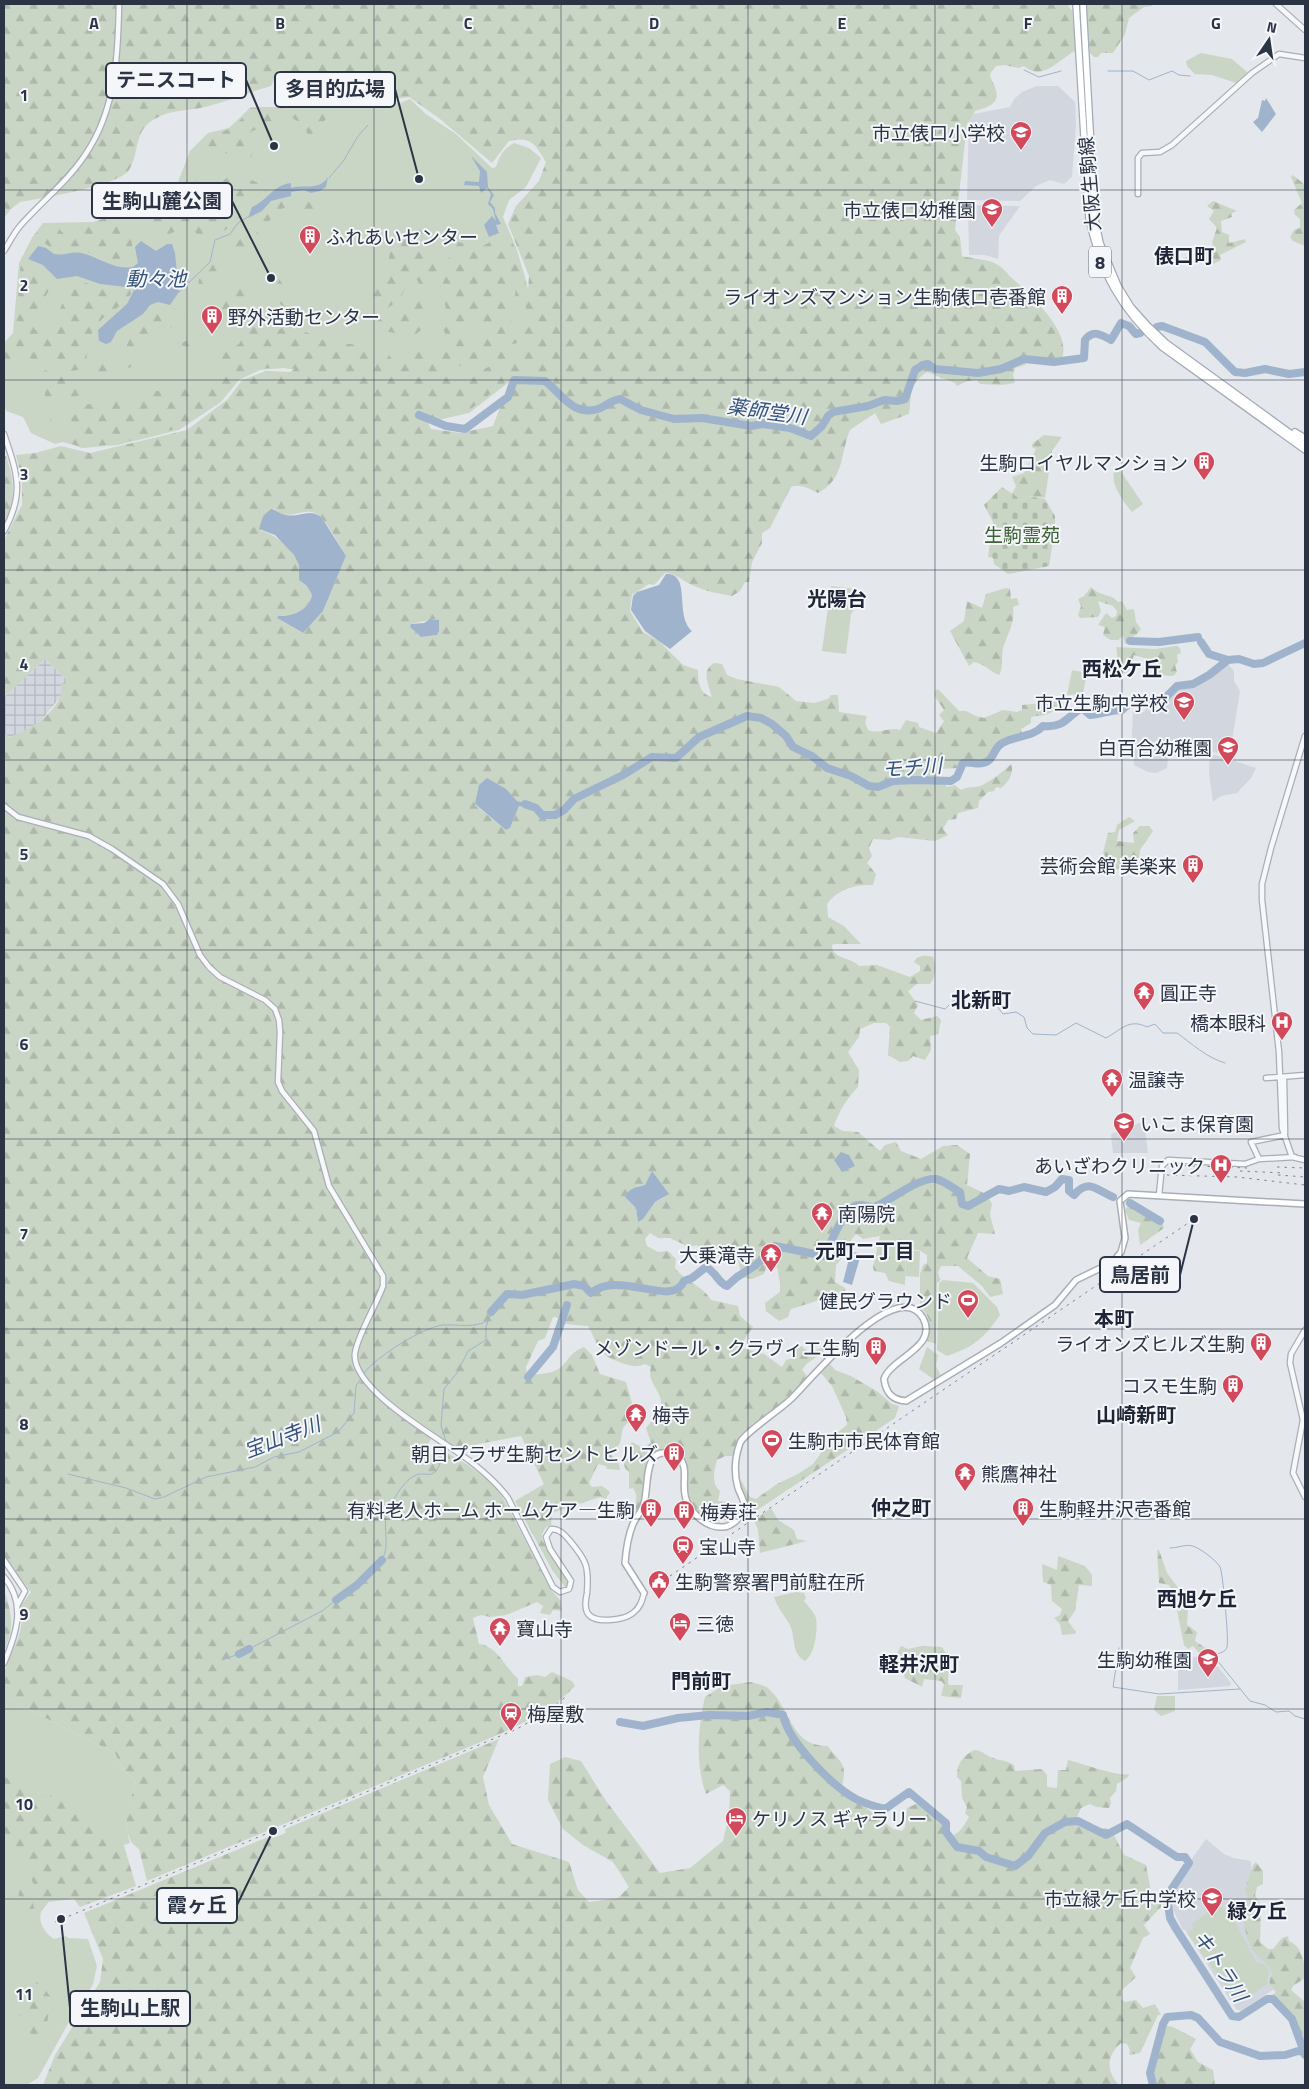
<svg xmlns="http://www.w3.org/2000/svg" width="1309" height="2089" viewBox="0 0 1309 2089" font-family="'Titillium Web','Noto Sans JP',sans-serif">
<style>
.built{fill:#d2d6de}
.industrial{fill:url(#industrial-grid)}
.green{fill:#c9d6c5}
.forest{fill:url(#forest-firs);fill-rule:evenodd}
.cemetery{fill:url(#cemetery-stones)}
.water{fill:#9fb4cc}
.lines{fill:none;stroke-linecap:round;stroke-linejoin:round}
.stream{stroke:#9fb4cc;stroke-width:1}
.river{stroke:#9fb4cc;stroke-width:8}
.tertiary-casing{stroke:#a9aeb7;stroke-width:7}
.secondary-casing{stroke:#a9aeb7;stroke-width:8}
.primary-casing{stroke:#a3abb8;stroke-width:8}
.tertiary{stroke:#f7f8fa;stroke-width:4.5}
.secondary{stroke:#fff;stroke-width:5}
.primary{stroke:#fff;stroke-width:5.5}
.rail{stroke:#7d8696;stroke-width:1;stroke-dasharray:2.5 5;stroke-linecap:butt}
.grid{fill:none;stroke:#2b3445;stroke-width:1;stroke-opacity:0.55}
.labels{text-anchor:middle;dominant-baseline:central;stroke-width:4;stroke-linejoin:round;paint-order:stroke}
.shield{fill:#f4f6f9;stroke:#676e7b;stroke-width:1}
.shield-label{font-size:18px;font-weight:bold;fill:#2b3445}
.poi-label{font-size:19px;fill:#2b3445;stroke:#f4f6f9;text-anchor:end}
.street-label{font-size:19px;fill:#2b3445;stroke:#f4f6f9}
.park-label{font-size:19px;fill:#3f6138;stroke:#f4f6f9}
.neighbourhood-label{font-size:20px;font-weight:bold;fill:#1d2536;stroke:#f4f6f9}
.water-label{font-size:20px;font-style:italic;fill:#34527a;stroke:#f4f6f9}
.grid-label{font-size:16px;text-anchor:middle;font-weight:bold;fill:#2b3445;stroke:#f4f6f9;stroke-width:4;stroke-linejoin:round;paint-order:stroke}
.leader{fill:none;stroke:#2b3445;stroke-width:2}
.callout-dot{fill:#2b3445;stroke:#f4f6f9;stroke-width:2}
.callout{fill:#f4f6f9;stroke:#2b3445;stroke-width:2}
.callout-label{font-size:20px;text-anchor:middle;font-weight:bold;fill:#2b3445}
</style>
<defs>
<pattern id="industrial-grid" width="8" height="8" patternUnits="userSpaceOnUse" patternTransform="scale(1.25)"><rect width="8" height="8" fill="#d2d6de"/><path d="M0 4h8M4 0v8" fill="none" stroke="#b4b8c0"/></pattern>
<pattern id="forest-firs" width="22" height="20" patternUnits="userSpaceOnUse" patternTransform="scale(1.25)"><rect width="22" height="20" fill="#c9d6c5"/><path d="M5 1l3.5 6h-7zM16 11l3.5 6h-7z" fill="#adb8ab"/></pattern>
<pattern id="cemetery-stones" width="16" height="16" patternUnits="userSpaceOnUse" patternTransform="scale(1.25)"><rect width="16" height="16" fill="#c9d6c5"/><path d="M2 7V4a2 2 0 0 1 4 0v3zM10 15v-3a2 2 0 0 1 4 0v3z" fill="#adb8ab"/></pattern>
</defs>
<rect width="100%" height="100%" fill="#e4e7ec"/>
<!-- built -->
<path class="built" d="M1037,86H1058L1075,102L1076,125L1072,177L1064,184L1050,180L1036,186L1020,201L967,200L969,115L1010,107L1014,99L1022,92Z
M968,205L1020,206L999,236L998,259L985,255H969Z
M1228,664L1234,671V681L1240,691L1230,753L1169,750L1167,768L1156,773L1148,772L1134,765L1132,733L1133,711L1144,712L1149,701L1164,702L1177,688L1194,685Z
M1215,755L1256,768L1251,778L1237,793L1221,796L1213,802L1209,773L1210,756Z
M1144,1121L1148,1153H1113L1111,1134Z
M1209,1656L1231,1683L1230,1686L1178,1690V1658Z
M1206,1839L1224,1854L1234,1858L1251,1861L1252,1908L1245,1926L1283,1983L1241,2011L1236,2009L1185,1930H1183L1166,1895Z"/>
<!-- industrial -->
<path class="industrial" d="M45,659L67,680L62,695L44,717L28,731L10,737L4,734V697Z"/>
<!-- green -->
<path class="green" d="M1201,53L1232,59L1247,72L1246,75L1236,83L1212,75L1195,74L1187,66L1186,61Z
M410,99L426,114L456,134L492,168L496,167C500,155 503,149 514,143L529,148L541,158L526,187L509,200L503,217L516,247L527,284L538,353L522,372L469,413L425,423L310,373L284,368L260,370L239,380L221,402L179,430L118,445L82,448L63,442L55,444L31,433L23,417L6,411L4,405V343L13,333L19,263L33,236L43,223L93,222L102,219L129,197L147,199L172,189L178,182L190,151L208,133L229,128L251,107H369L400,103Z
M1117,466L1143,504L1132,512C1123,501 1106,480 1117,466Z
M831,586L855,589L865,593L851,614L846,654L822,651Z
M1072,670L1087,673L1083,694L1067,695Z
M907,1250L920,1251L919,1277L905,1276Z
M943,1280L973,1283L997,1307L1000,1315C984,1338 974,1347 947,1356L937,1350L939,1283Z
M927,1347L938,1355L936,1366L941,1376L936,1381L919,1369Z
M796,1592L804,1593L806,1598L804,1601C808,1606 814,1612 816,1618C818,1630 815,1654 805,1661C791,1653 796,1639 790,1625C785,1616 778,1609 774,1597Z
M1157,1696H1175V1711L1161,1716L1154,1710Z
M4,1697L115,1753L121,1766L136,1783C129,1803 124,1822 130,1843L82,1858L41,1912C38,1924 45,1933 54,1939L65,1936L69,1938L88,1939L97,1966L93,1984L80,2008L69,2022L38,2078L27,2085L4,2084Z
M1216,1906L1232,1910L1235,1922L1256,1962L1264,1964L1269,1970L1267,1984L1239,2004L1187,1933L1194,1928L1192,1924Z"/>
<!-- forest -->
<path class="forest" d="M4,4H1067L1072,11L1076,46L1075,51C1058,60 1042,82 1024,66L1019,68L1004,65L996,66L990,74C991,80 992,80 994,85C1003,104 988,107 975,111L967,124L955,230L960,237L962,256C972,259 988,259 996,264C1003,267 1008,275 1013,279C1032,297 1078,337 1059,364L1028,361L1025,365L1015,368L1013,375L1015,383L1002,385L980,384L977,380L967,381L957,386L955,383L927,372C908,384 912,395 909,414L881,424L875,413L850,430C840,454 845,479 818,493C810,489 800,483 791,487L770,528L762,533V543L752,562L749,582H745L740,591L732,596C719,594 706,591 694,586C684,582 676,573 665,573L654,585L649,584L632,595L630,611L643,632L659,641L683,665L698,670C698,681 699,694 712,697C708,683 701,671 714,663L722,664L727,675L737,679L779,687L796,701L814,703L828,699L831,695H838L839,712L867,716L865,722L868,730C879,735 890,726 900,730L906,720L918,723L919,727L936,733L944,721L939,715L944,710L934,695L935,691L938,689L959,711H966L976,716L984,718L1003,710L1017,712L1022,710V705L1060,701C1055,716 1042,715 1031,717V723L1021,729L1022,733L997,744L986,760L980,762L962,760L957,768L941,769L937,774L947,787L955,785L961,790C968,786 973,788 980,786C988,783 1006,770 1011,764C1015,771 1008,784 1001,788L996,787L994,791L988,792L979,801L978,808L958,813L956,819L948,820L943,829L948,835L935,841L898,837L890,840L873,839L869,848L872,856L867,863L876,874L873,885C855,884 838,889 827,904L828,917L844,926L861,944H835L832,945C831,959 852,957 859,966L877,965L910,977L920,971V966L914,962C918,955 926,955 933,957C937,965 936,977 930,984H917L908,991L918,1005L914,1013L921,1020L937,1016L941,1020L938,1034L930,1036L931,1050L925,1060L913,1056L908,1061L900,1062L888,1055L890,1027L886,1023H874L860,1029L859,1037L848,1052L859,1070L858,1087C847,1098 839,1111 834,1126L843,1131L858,1132L880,1151L885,1145L896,1142L901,1151L921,1159L943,1146L957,1145L970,1154L967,1185L986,1194L992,1204L990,1214L995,1234L978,1233L967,1258L988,1276L1000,1279L1003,1294L990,1297L982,1286L958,1266H941L938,1272L940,1280L937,1283L936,1344L927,1341C931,1328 932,1317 920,1307V1274L923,1265L927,1263V1255L919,1250L906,1249L905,1285L889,1281L885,1273L874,1271L873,1267L880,1236L863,1239L856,1234L851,1240L852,1246L836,1265L835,1282L845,1288L846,1294L832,1302L823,1299L791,1309L788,1317L779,1321L766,1311L765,1303L780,1292V1283L777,1267L766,1268L764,1274L752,1279L742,1277L738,1260L702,1253L697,1245L689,1247L670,1238H658L650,1233L645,1239L647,1246L658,1252L668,1251L676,1259L675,1268C685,1282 702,1285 711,1300L738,1306L740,1316L753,1327L742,1343V1348L764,1354L782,1367L786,1360L793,1358L792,1349L797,1343L809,1352L831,1345C824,1355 808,1359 802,1370L808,1377L771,1413L741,1434L736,1444L734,1456H725L717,1460C714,1471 711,1483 720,1491L718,1501L734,1503L736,1506L734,1513L715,1523C674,1508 695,1485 684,1455C632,1437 651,1485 638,1511L634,1510C634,1500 640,1500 633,1488L629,1489V1472L625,1468L623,1461L624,1454L632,1442L643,1448L651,1443L646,1428L651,1422H657C657,1416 660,1411 661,1406C663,1391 646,1383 651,1367L645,1364C635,1368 632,1366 622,1363C596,1354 600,1347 588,1326L566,1324L556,1317H553L545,1338L538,1341L526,1367L527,1374C536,1375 554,1374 561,1367C571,1358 569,1353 584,1347L592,1355L600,1374L626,1382L632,1403L629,1421L623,1428L620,1443L611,1455L619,1464L620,1470L607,1469L606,1466L598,1464L589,1483L592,1487L602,1486L610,1492L606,1499L600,1497L552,1513L551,1525L546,1527L542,1534V1540L563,1571L568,1585L565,1587L552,1570L515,1501L544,1484L521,1436L458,1448L450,1446L433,1435L428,1444V1452L438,1459L440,1451L443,1450L468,1465L497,1487L552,1591L561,1601L562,1611L553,1610L550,1615L540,1613L543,1606L537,1602L506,1615L490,1617L481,1615L473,1618L479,1644C497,1646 505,1667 518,1679V1686H522L525,1677L537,1675L545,1677L552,1672L572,1681L575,1686C553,1709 528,1721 500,1734L147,1881L139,1849C118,1834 129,1803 136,1783L121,1766L115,1753L4,1697C4,1690 2,1681 4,1674C10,1650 27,1632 20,1607L31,1592L4,1557V734L10,737C29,730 65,709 61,685L67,680L45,659L4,697V540L22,505V481L16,455L35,453L61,446L90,453L187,430L228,399L242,380L266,371L290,372L295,369L283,367L258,369L237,379L220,402L179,428L117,444L81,447L63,441L55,443L56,439C79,431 64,416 79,406L118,399L134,400L136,396L169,388L172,384C182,386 192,390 203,390C208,389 213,387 217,383C226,371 211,360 202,352C196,346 187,351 181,344L188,339L193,343L213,348L230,349L239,344L244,335L246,319L252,311L265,313L268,317L269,327C278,333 285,325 295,328C307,331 316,338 327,341C345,346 381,341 392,359L403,358L406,351C419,348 443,357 447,337C441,326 440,322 447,313L441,288L446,275L443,264L452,255L458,242L481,247L507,233L515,248L528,291L529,276L508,224L516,206L539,181L546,162C534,143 532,137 509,141L492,163L440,119L409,97L361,103L303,100L291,74L279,70L271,86C249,92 227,102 205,107C184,112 171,108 150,122C134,134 139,155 129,170C118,186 42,198 20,202L11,209L4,218ZM510,280H514L516,284L514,311L519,313L522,304L526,307L521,349L519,355H507V346L517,343L521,329L507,317C506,303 502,292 510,280ZM468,319L475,324L484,325L488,331L487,336L474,342L458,334V326ZM492,356L498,358L496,363C483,370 464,381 450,372L457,366L473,365ZM511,378L493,426L460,433L431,429L427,421L468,411ZM274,509C287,522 301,508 315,513C325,517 340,546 346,556L323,611L302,633L277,618L278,616C292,617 309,610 312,595L307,586L299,580C298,574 301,569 299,564C295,552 275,533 261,531L263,516ZM434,619L439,621L437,635L421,637L410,627L411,624ZM501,786L517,801L535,808L519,806L510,828L506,830L475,805L479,788ZM649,1175L663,1198L655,1202L638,1221L636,1208L625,1197L638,1186L645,1185L649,1180Z
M1085,4H1151L1152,6L1144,7L1129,18L1125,34L1113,53H1101L1098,57H1094L1090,53Z
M250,108L344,110L348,113L341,119L325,120L311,137C306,134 307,131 304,126C300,121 294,121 290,115L282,114L268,129C259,128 252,129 246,137L253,147L252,156L241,162L230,153L214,154L211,150L205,155L201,154C200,127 216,138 230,128C239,123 245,115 250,108Z
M197,172L196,184L199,189H206L217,179H226L228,176C241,176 260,180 267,191L257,200L252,201C237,218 226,238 201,238L190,227H186L162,237H156L147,225L148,211L143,207V204L146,201L167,192L168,199L173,203L183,195L193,173Z
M1293,175L1305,185V246L1293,241L1290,237L1294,230L1300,228V219L1295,215L1294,210L1302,203L1291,177Z
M305,198L316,207L315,219L311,221L305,220L297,207C283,203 276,214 267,223L269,235L251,251L246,259L240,258V251L236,250L227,252L228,242C238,236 245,237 256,236L259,216L265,215L273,202C285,200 294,201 305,198Z
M1213,201L1237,211L1232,213V217L1221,221L1222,232L1229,235V243L1245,239L1246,242L1220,255L1221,260C1209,267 1212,263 1201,260L1179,266L1178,262C1189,253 1204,256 1213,245L1212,242L1217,228L1209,219L1214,211L1207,206Z
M107,217C126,228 133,227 132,251C132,257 133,258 131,263H114L98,259L90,253L71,249L57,253L46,244L36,241L33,238L43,224L61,223L60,230C66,237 73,239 81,233L82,223H92Z
M414,229C418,230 422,230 425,233C428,237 427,243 429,248C437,262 443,282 425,292C418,288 420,279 411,274L407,276C406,294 400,302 383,310L372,307L370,300L375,285L381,281L387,270L390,252L397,238Z
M217,258L234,264V271L219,281L214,279L205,284L208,290L206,296L199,299C189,311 178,322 166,332C148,347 141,341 131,367L122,370L124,352L132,333L146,324L155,314L174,310L183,299L197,292L199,279L208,272Z
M25,260L38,264L52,281C49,296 37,306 31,320L35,330L48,328L56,320L62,304L66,301L72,285L78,280L100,288L117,287L130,290L131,294C122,308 104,313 95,327C87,340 89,354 84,369L71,371L29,358L4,370V345C6,341 10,339 12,336C21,326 16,278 22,261Z
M274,274C283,280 293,304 291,315L286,313L283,306L273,299L270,276Z
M240,286L256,288L259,295L251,299L235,297L225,320L216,321L213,317L236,288Z
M407,300L422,301L426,305C429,319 426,329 413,336L378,330V320L383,318L397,317Z
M103,347L106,350L111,370L99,379L96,377C94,369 97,352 103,347Z
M45,370L64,376L75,387L90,384L95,390L69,399L59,398C54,406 58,417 51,423L41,378L42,372Z
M1044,435L1062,437L1052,451L1045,498L1027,496L1025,502L1012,494L1016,486L1012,477L1024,473L1036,449L1032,447V444Z
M4,456H6C15,481 16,501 4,525Z
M1091,587C1100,597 1111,593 1118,602L1122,601L1127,610L1134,609L1136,622L1141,629L1137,634L1131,638L1129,643L1125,644L1123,636L1118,640H1111L1103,635L1105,627L1098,625L1106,613L1112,618L1116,616L1117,611L1113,606L1098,601L1101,611L1098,617L1080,618L1078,615L1081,606L1078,599L1084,596Z
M1006,588L1010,589L1011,599L1017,598L1019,605L1013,607C1015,623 1008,633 1003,648C1001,658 1004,666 999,675C989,671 985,664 974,662L969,666L950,631L964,621L967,601L982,608L986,594Z
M1177,646L1180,648L1181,653L1177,655L1178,662L1175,665L1177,672L1173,676L1158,675L1152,667L1154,661L1134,655L1129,673L1117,674C1115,664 1119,660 1116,647L1155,649Z
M1129,817L1135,821L1119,830L1117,841L1134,843L1133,833L1140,826H1149L1153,831L1140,850L1139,858L1135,862L1131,859L1115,871L1103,853L1108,833L1115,832L1117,825Z
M1129,1204C1142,1209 1161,1213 1164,1228L1140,1245L1138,1230L1141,1223L1129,1220L1125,1210Z
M829,1363L835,1370L851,1376L878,1392L892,1404L899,1406L895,1418L744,1519L747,1502L740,1485L741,1480L750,1497L756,1499L777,1484L798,1474L813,1464L833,1436L847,1425L846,1417L832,1386L820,1372Z
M771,1508L778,1520L794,1530L797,1539L807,1541L760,1553L758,1530L754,1520Z
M1159,1550L1167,1573L1179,1589V1601L1188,1609L1187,1625L1197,1632L1195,1641L1207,1649L1206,1655H1201L1193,1646L1188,1649L1184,1645L1176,1605L1169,1585L1159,1583L1157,1551Z
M1058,1556L1085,1566L1092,1575V1586L1079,1585L1075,1611L1068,1621L1076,1632L1074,1634L1062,1635L1060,1624L1054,1618L1060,1615L1062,1609L1052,1601L1051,1585L1043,1582L1042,1564L1057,1570Z
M4,1589C13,1618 14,1625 4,1653Z
M901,1646L908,1649L922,1646L942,1647L945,1652L954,1655L953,1662L949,1663L948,1682L949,1685H963L961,1698L941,1696L944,1684L941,1681L924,1679L922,1687L905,1678L904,1674L906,1670L892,1663Z
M751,1682C756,1684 765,1685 769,1689C791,1709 791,1747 828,1746C833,1755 845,1762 844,1773C844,1778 842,1784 842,1789L893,1829L902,1831L905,1827L907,1808L916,1804L924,1807L944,1824L946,1836C959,1836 963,1827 969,1817L965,1813L967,1807L962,1798L961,1781L957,1777C957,1763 962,1757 974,1750C985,1751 985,1756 993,1758C1001,1761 1006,1760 1014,1765L1015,1771L1042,1769L1047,1775V1787L1057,1788L1058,1770H1066L1068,1760C1081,1763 1118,1777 1129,1774L1128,1777L1117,1784L1116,1791L1110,1798L1111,1803L1109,1808L1096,1807L1090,1804L1081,1808L1077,1817L1098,1829L1104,1828L1112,1831L1124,1855L1146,1865L1151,1891L1161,1897V1907L1144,1925L1150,1934L1143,1938L1130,1968L1136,1977L1121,1991V1999L1125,2002L1136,2000L1143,2008L1155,2004L1161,2015H1158L1140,2053L1129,2055L1130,2050L1127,2044L1121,2043C1106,2056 1106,2071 1119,2085H43L55,2055L100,1982L103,1959L84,1913L268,1837L270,1839L286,1833L285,1829L499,1739L483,1777L489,1805L512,1844L569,1862L578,1890L589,1902L618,1898L629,1887L613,1862L583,1845L563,1829L548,1800L550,1764L565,1757L581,1761L604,1798L660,1873L690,1868L723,1841L729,1816L730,1791L723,1785L706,1794C695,1764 698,1727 705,1697L722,1686Z
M4,1776L31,1794L49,1797L53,1793L62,1797L78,1813L77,1818L122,1839L136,1886L80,1907L74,1899L40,1903L27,1866L14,1861L6,1848H4Z
M1256,1862L1263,1871V1884L1257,1887L1255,1895L1261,1905L1260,1942L1268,1949H1273L1282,1938L1288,1936L1289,1941C1303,1947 1305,1964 1305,1978L1293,1986L1291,1990L1305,2002V2050L1294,2018L1272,1995L1276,1992C1270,1985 1267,1983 1273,1974C1268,1964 1262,1961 1255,1953C1246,1941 1243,1925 1244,1910L1250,1907L1245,1889L1253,1865Z
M22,1888C32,1893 33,1905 36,1915L33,1921L29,1920L25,1907L18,1901L19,1892Z
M36,1982H39L54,2001V2006L48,2017L46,2038L29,2033L27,2022L23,2016L19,2015L18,2009L36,1995Z
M1164,2025L1173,2027L1196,2039L1190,2049L1198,2062L1213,2070L1215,2085H1155L1152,2071Z"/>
<!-- cemetery -->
<path class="cemetery" d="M1002,487L1025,502L1027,496L1045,499L1055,516V529L1049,566L1008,574L994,564L993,558L988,557L993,522L984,505Z"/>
<!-- water -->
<path class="water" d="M1266,98L1276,114L1262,132L1253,122L1258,118L1262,100L1265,101Z
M471,156L487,172L488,187L494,195L490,202L495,208V213L501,224L496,225L499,233L489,237L484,225L492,216L496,221L493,209L488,204L491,194L487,188L481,193L479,186L464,185L465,181L479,182L480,171Z
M328,177L326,187L320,191L311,193L304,190L291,192V196L271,201L262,211L248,218L252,207C267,201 273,185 291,183V188C303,184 320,191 328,177Z
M141,241L156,251L167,244H172L175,253L179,292L170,305L158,302L150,305L143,314L117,331L111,342L106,344L99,341L98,330L127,304L135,288L100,284L77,276L57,279L43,265L28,259L38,246L46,248L54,254C64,256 71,251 81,253C100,257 112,270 133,267L138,263L135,247Z
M271,509C276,510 280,514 286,515C300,518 310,507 322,518L346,556L323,611L303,633L277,618L278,616C292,617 309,610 312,595L307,586L299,580V565L294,555L275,535L259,529L263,516Z
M666,574C692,573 674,615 692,631L670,649L645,631L631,610L633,596L637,592L659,585Z
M430,619L439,620V631L437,635L421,637L410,627L411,624L424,623Z
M487,778L506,789L517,801L536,806L535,808L519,806L510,828L506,830L475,804L479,785Z
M841,1152L849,1155L855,1166L842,1172L834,1160Z
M652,1171L669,1194L655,1202L643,1219L638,1222L636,1208L625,1197C629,1188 636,1187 645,1185Z
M851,1251L861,1254L852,1285L843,1282Z"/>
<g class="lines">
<!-- stream -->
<path class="stream" d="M1024,70L1039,77L1061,71
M1108,71H1133L1149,80L1172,71L1179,75L1190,76
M329,178L344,160L358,136L368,125
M179,292L210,262L215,240L230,234L238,223L248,217
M915,1001L945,1009L953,1001L957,1000L975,1006L993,1001L1003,1014L1016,1012L1024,1017L1027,1028L1033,1034L1056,1035L1076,1023L1106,1038C1121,1030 1129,1018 1147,1027L1155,1024L1163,1033H1177C1191,1043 1207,1058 1225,1063
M364,1373C376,1357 423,1327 443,1325C459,1324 474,1329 489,1320
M447,1444L441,1426L444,1389L457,1373L468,1351L486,1340V1327L491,1312
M68,1474L126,1488L155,1499L164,1497L206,1477L255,1467L274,1457L299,1452L338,1432L354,1413L356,1386L362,1377
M1170,1548C1177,1548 1186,1544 1193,1546C1201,1549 1216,1560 1220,1567C1223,1573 1229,1641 1227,1647C1226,1652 1219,1653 1215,1655L1216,1659L1250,1701L1265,1705L1276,1712L1289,1711L1295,1716L1305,1719
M382,1560C392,1543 380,1525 389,1507C395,1497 405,1479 416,1475C423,1472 429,1477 435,1472C440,1467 443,1454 446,1447
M1119,1648L1113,1687L1159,1694L1240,1689
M249,1649L322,1611L336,1600
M222,1660L239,1654"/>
<!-- river -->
<path class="river" d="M1157,327L1162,326L1205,342L1235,372L1245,373L1265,369L1289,374L1305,372
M419,415L446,426L465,429L508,397L514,380L545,381C561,393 573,417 598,409C606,406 611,400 620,399L641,410L674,419L702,418L751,426L762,424L790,428L811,436L822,426L828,416L833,412L868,406L884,400L897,401L905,399L915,370L923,365L928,364L935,369L978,373L1001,369L1024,359L1054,362L1084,358L1085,340C1093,329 1102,335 1111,340L1121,323L1129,326L1136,334L1140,333
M1130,641L1159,642L1198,637
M1201,642L1209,654L1228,660
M525,804L536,808L542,815H555L564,810L574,799L623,775L652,757L676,758L699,737L747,716L761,718L772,724L786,736L793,747L812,756L827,768L851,776L869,786L878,787L893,781L917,780L951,781L957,777L963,763C970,761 976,765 983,763C994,761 993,749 1001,744C1014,735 1032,738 1043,726C1065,728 1066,717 1082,708L1090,715C1101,714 1111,710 1122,710L1134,699L1162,701L1177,686L1193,684L1209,675L1228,660L1239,659L1254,664L1263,663L1305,643
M1130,1203L1160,1221
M491,1312L507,1294L522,1295L574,1284L584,1286L591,1293C620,1269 672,1309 684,1281L692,1278L706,1267C717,1273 718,1283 727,1286L737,1277L756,1265L775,1246L825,1256C831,1242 837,1226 846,1214C860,1196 866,1211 877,1206C892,1199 919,1177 936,1179C944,1181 953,1188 960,1192L962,1204L968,1206L999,1189L1009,1191L1024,1187L1046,1192L1055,1187L1062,1179L1069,1180V1191L1074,1195C1089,1178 1096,1190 1113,1197
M528,1377L553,1347L567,1305
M336,1600L357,1585L382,1560
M239,1654L249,1649
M620,1722L643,1726L678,1718L709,1715L748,1716L767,1712L783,1715C788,1741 832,1786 856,1799C864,1803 877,1807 885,1809L909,1792L946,1823V1832L957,1847L979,1851L986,1857L1015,1866L1028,1856L1045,1833L1065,1822L1078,1821L1106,1835L1127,1824L1177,1857H1185L1189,1863L1167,1896L1170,1918L1175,1927L1232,2016L1239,2017L1267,1999H1273L1292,2019L1304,2052
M1153,2085L1150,2073L1163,2024L1167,2017L1191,2015L1198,2018L1220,2042L1260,2056L1285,2055L1298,2051L1304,2052L1305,2055"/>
<!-- tertiary casing -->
<g class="tertiary-casing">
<path id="tertiary" d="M1276,4L1305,30
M1138,194V158L1142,153L1160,152L1172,145L1252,73L1279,54L1305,58
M4,251C9,243 14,233 20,226C41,202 68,181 85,155C116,110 118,56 119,4
M4,434C17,473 25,493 4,531
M1305,736L1271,848L1262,884V900L1279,1052L1282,1128L1292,1157L1305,1160
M4,806L18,817L89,836L112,849L163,884L178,904L200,955L209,967L220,977L265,1000L275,1009L279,1020L280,1032L278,1082L282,1091L314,1131L329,1186L383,1276V1286C376,1306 358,1334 355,1353C350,1390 444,1441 470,1461C484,1472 498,1484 508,1498L553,1587L560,1592L569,1589L571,1581L550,1549L546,1537L551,1529C560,1529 565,1535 570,1541C587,1561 589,1567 587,1593C586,1599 584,1606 587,1612C593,1625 624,1620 633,1613C640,1608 642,1601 644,1593
M1281,1077L1284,1080L1285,1133
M1266,1078L1305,1075
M1285,1135L1251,1142L1259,1159L1295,1157
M1159,1195L1162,1166L1168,1160L1245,1164L1259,1159
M1305,1330L1291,1354L1290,1363L1303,1420L1293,1473L1305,1497
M4,1560L25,1591L17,1606
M4,1577C27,1604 16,1635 4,1663"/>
</g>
<!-- secondary casing -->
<g class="secondary-casing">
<path id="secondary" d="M644,1593L625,1563C626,1550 628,1536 633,1524C636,1517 642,1511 644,1503C650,1484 641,1439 679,1457C693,1473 673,1493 697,1516C703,1522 712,1527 721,1527C731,1528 744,1516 744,1506C744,1499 740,1494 738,1488C734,1474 735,1457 740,1443C743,1434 781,1409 791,1399C809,1382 897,1273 923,1318C939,1347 891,1358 884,1379C886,1393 892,1400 906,1401L1001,1343L1055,1305L1076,1280L1113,1262L1121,1252L1125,1238L1120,1201L1128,1194L1305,1204"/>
</g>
<!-- primary casing -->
<g class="primary-casing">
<path id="primary" d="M1076,4L1089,219C1101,274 1121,309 1162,347L1305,450
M1083,4L1095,219L1100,243L1118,286L1131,307L1148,326L1166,343L1305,444
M1295,432L1305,438"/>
</g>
<!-- tertiary -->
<use href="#tertiary" class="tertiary"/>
<!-- secondary -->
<use href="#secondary" class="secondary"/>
<!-- primary -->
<use href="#primary" class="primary"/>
<!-- rail -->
<path class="rail" d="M1170,1165L1247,1168
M1277,1167L1305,1168
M1240,1171L1285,1173
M1167,1175L1237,1177L1305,1185
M1278,1175L1305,1177
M670,1576L1194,1219
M55,1922L517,1729L543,1714L567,1696"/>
</g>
<!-- grid -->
<path class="grid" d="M187,4V2085M374,4V2085M561,4V2085M748,4V2085M935,4V2085M1122,4V2085M4,190H1305M4,380H1305M4,570H1305M4,760H1305M4,950H1305M4,1139H1305M4,1329H1305M4,1519H1305M4,1709H1305M4,1899H1305"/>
<!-- icons -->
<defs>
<g id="school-pin" transform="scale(1.125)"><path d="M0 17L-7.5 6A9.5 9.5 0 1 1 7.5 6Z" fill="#d1495b" stroke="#f4f6f9"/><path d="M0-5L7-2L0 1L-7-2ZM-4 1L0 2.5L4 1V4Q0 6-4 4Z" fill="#fff"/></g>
<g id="building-pin" transform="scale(1.125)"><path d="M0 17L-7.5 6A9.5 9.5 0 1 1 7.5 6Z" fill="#d1495b" stroke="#f4f6f9"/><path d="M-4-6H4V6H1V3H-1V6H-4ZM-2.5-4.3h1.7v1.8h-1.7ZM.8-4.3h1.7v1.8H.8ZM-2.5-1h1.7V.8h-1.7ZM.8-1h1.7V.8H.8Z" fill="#fff"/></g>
<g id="temple-pin" transform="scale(1.125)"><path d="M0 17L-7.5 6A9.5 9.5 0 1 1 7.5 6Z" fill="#d1495b" stroke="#f4f6f9"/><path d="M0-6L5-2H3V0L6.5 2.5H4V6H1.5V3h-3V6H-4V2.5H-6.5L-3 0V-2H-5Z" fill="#fff"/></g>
<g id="hospital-pin" transform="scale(1.125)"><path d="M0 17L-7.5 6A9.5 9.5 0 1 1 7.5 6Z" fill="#d1495b" stroke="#f4f6f9"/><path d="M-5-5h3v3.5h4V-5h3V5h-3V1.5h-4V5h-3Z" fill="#fff"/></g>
<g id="stadium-pin" transform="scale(1.125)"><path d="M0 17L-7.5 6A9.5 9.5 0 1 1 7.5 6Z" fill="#d1495b" stroke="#f4f6f9"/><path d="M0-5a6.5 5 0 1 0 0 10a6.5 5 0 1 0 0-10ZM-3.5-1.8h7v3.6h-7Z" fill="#fff"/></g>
<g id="station-pin" transform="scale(1.125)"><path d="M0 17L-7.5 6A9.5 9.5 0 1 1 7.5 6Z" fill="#d1495b" stroke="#f4f6f9"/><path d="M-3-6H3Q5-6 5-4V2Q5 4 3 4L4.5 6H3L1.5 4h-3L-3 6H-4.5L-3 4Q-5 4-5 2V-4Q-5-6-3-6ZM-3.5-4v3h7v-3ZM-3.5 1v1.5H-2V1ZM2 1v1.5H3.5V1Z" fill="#fff"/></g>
<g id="civic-pin" transform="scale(1.125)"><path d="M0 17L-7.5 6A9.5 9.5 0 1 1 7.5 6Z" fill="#d1495b" stroke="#f4f6f9"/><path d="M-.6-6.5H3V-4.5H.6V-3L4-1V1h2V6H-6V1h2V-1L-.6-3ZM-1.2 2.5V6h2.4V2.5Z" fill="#fff"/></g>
<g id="hotel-pin" transform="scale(1.125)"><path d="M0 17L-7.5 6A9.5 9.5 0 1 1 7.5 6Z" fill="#d1495b" stroke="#f4f6f9"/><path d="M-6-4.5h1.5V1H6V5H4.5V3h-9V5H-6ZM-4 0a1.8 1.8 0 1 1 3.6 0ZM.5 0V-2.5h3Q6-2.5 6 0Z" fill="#fff"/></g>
</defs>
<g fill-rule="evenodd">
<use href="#school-pin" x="1021" y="132"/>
<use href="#school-pin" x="992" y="209"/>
<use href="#building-pin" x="310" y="236"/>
<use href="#building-pin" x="1062" y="296"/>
<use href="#building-pin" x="212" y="316"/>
<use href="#building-pin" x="1204" y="462"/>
<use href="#school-pin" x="1184" y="702"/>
<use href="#school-pin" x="1228" y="747"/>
<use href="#building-pin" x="1193" y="865"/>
<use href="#temple-pin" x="1144" y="992"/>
<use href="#hospital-pin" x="1282" y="1022"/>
<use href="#temple-pin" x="1112" y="1079"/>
<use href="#school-pin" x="1124" y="1123"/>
<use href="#hospital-pin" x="1221" y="1165"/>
<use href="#temple-pin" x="822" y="1213"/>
<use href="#temple-pin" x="771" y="1254"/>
<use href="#stadium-pin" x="968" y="1300"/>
<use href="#building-pin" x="1261" y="1343"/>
<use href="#building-pin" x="876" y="1347"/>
<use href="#building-pin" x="1233" y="1385"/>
<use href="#temple-pin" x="636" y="1414"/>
<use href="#stadium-pin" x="772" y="1440"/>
<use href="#building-pin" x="674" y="1453"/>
<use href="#temple-pin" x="965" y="1473"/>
<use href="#building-pin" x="1023" y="1508"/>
<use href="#building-pin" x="651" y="1509"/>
<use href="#building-pin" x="684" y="1511"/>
<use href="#station-pin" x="683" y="1546"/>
<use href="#civic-pin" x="659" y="1581"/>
<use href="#hotel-pin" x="680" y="1623"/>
<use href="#temple-pin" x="500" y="1628"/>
<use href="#school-pin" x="1208" y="1659"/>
<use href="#station-pin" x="511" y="1713"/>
<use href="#hotel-pin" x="736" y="1818"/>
<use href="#school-pin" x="1212" y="1898"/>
</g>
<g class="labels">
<!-- shield labels -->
<rect class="shield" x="1089" y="246.5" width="22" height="31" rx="4"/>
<g class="shield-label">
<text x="1100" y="262">8</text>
</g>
<!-- poi labels -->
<g class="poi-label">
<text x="1005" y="132">市立俵口小学校</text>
<text x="976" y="209">市立俵口幼稚園</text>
<text x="326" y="236" text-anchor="start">ふれあいセンター</text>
<text x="1046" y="296">ライオンズマンション生駒俵口壱番館</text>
<text x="228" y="316" text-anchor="start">野外活動センター</text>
<text x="1188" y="462">生駒ロイヤルマンション</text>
<text x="1168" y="702">市立生駒中学校</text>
<text x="1212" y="747">白百合幼稚園</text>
<text x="1177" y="865">芸術会館 美楽来</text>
<text x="1160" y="992" text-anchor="start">圓正寺</text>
<text x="1266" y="1022">橋本眼科</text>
<text x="1128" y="1079" text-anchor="start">温譲寺</text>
<text x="1140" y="1123" text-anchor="start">いこま保育園</text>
<text x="1205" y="1165">あいざわクリニック</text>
<text x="838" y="1213" text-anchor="start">南陽院</text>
<text x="755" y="1254">大乗滝寺</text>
<text x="952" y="1300">健民グラウンド</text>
<text x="1245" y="1343">ライオンズヒルズ生駒</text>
<text x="860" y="1347">メゾンドール・クラヴィエ生駒</text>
<text x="1217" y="1385">コスモ生駒</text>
<text x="652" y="1414" text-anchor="start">梅寺</text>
<text x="788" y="1440" text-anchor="start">生駒市市民体育館</text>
<text x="658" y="1453">朝日プラザ生駒セントヒルズ</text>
<text x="981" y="1473" text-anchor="start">熊鷹神社</text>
<text x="1039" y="1508" text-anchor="start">生駒軽井沢壱番館</text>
<text x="635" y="1509">有料老人ホーム ホームケア―生駒</text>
<text x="700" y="1511" text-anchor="start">梅寿荘</text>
<text x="699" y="1546" text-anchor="start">宝山寺</text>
<text x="675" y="1581" text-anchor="start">生駒警察署門前駐在所</text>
<text x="696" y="1623" text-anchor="start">三徳</text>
<text x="516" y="1628" text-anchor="start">寶山寺</text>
<text x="1192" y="1659">生駒幼稚園</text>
<text x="527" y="1713" text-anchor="start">梅屋敷</text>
<text x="752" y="1818" text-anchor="start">ケリノス ギャラリー</text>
<text x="1196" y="1898">市立緑ケ丘中学校</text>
</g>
<!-- street labels -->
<g class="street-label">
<text transform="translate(1089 184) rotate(-95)">大阪生駒線</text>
</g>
<!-- park labels -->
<g class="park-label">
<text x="1022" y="534">生駒霊苑</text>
</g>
<!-- neighbourhood labels -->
<g class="neighbourhood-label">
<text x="1184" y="255">俵口町</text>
<text x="837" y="598">光陽台</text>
<text x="1122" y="668">西松ケ丘</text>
<text x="981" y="999">北新町</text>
<text x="865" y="1250">元町二丁目</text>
<text x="1114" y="1318">本町</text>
<text x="1136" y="1414">山崎新町</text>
<text x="901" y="1507">仲之町</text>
<text x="1197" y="1598">西旭ケ丘</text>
<text x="919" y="1663">軽井沢町</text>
<text x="701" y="1680">門前町</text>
<text x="1257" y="1910">緑ケ丘</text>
</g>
<!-- water labels -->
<g class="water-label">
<text x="156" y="278">動々池</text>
<text transform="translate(767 411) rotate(8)">薬師堂川</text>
<text transform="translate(912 767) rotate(-4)">モチ川</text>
<text transform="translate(282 1437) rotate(-21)">宝山寺川</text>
<text transform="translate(1221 1966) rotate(57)">キトラ川</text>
</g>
</g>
<g class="grid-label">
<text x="94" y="29">A</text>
<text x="280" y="29">B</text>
<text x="468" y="29">C</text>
<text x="654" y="29">D</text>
<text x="842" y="29">E</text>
<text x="1028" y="29">F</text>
<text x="1216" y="29">G</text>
<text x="24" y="101">1</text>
<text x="24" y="291">2</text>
<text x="24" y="480">3</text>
<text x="24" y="670">4</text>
<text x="24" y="860">5</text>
<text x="24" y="1050">6</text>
<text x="24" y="1240">7</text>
<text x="24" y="1430">8</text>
<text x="24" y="1620">9</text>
<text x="24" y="1810">10</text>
<text x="24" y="2000">11</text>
</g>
<!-- callouts -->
<path class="leader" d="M274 146L246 80M419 179L395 89M271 278L232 201M1194 1219L1180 1275M273 1831L237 1905M61 1919L70 2008"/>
<g class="callout-dot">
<circle cx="274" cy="146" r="5"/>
<circle cx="419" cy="179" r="5"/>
<circle cx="271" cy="278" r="5"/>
<circle cx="1194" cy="1219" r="5"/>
<circle cx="273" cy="1831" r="5"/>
<circle cx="61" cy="1919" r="5"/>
</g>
<g class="callout">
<rect x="106" y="63" width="140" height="35" rx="5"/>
<rect x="275" y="72" width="120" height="35" rx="5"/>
<rect x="92" y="183" width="140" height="35" rx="5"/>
<rect x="1100" y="1257" width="80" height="35" rx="5"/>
<rect x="157" y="1888" width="80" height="35" rx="5"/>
<rect x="70" y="1991" width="120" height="35" rx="5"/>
</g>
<g class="callout-label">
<text x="176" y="87">テニスコート</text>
<text x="335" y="96">多目的広場</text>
<text x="162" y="208">生駒山麓公園</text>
<text x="1140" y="1282">鳥居前</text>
<text x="197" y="1912">霞ヶ丘</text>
<text x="130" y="2015">生駒山上駅</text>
</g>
<!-- border -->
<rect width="1309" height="2089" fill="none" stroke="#2b3445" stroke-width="10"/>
<!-- north arrow -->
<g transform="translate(1269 40) rotate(13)" stroke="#f4f6f9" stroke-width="4" paint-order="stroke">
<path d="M0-4L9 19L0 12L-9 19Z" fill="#2b3445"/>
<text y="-8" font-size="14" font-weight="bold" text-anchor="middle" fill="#2b3445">N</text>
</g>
</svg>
